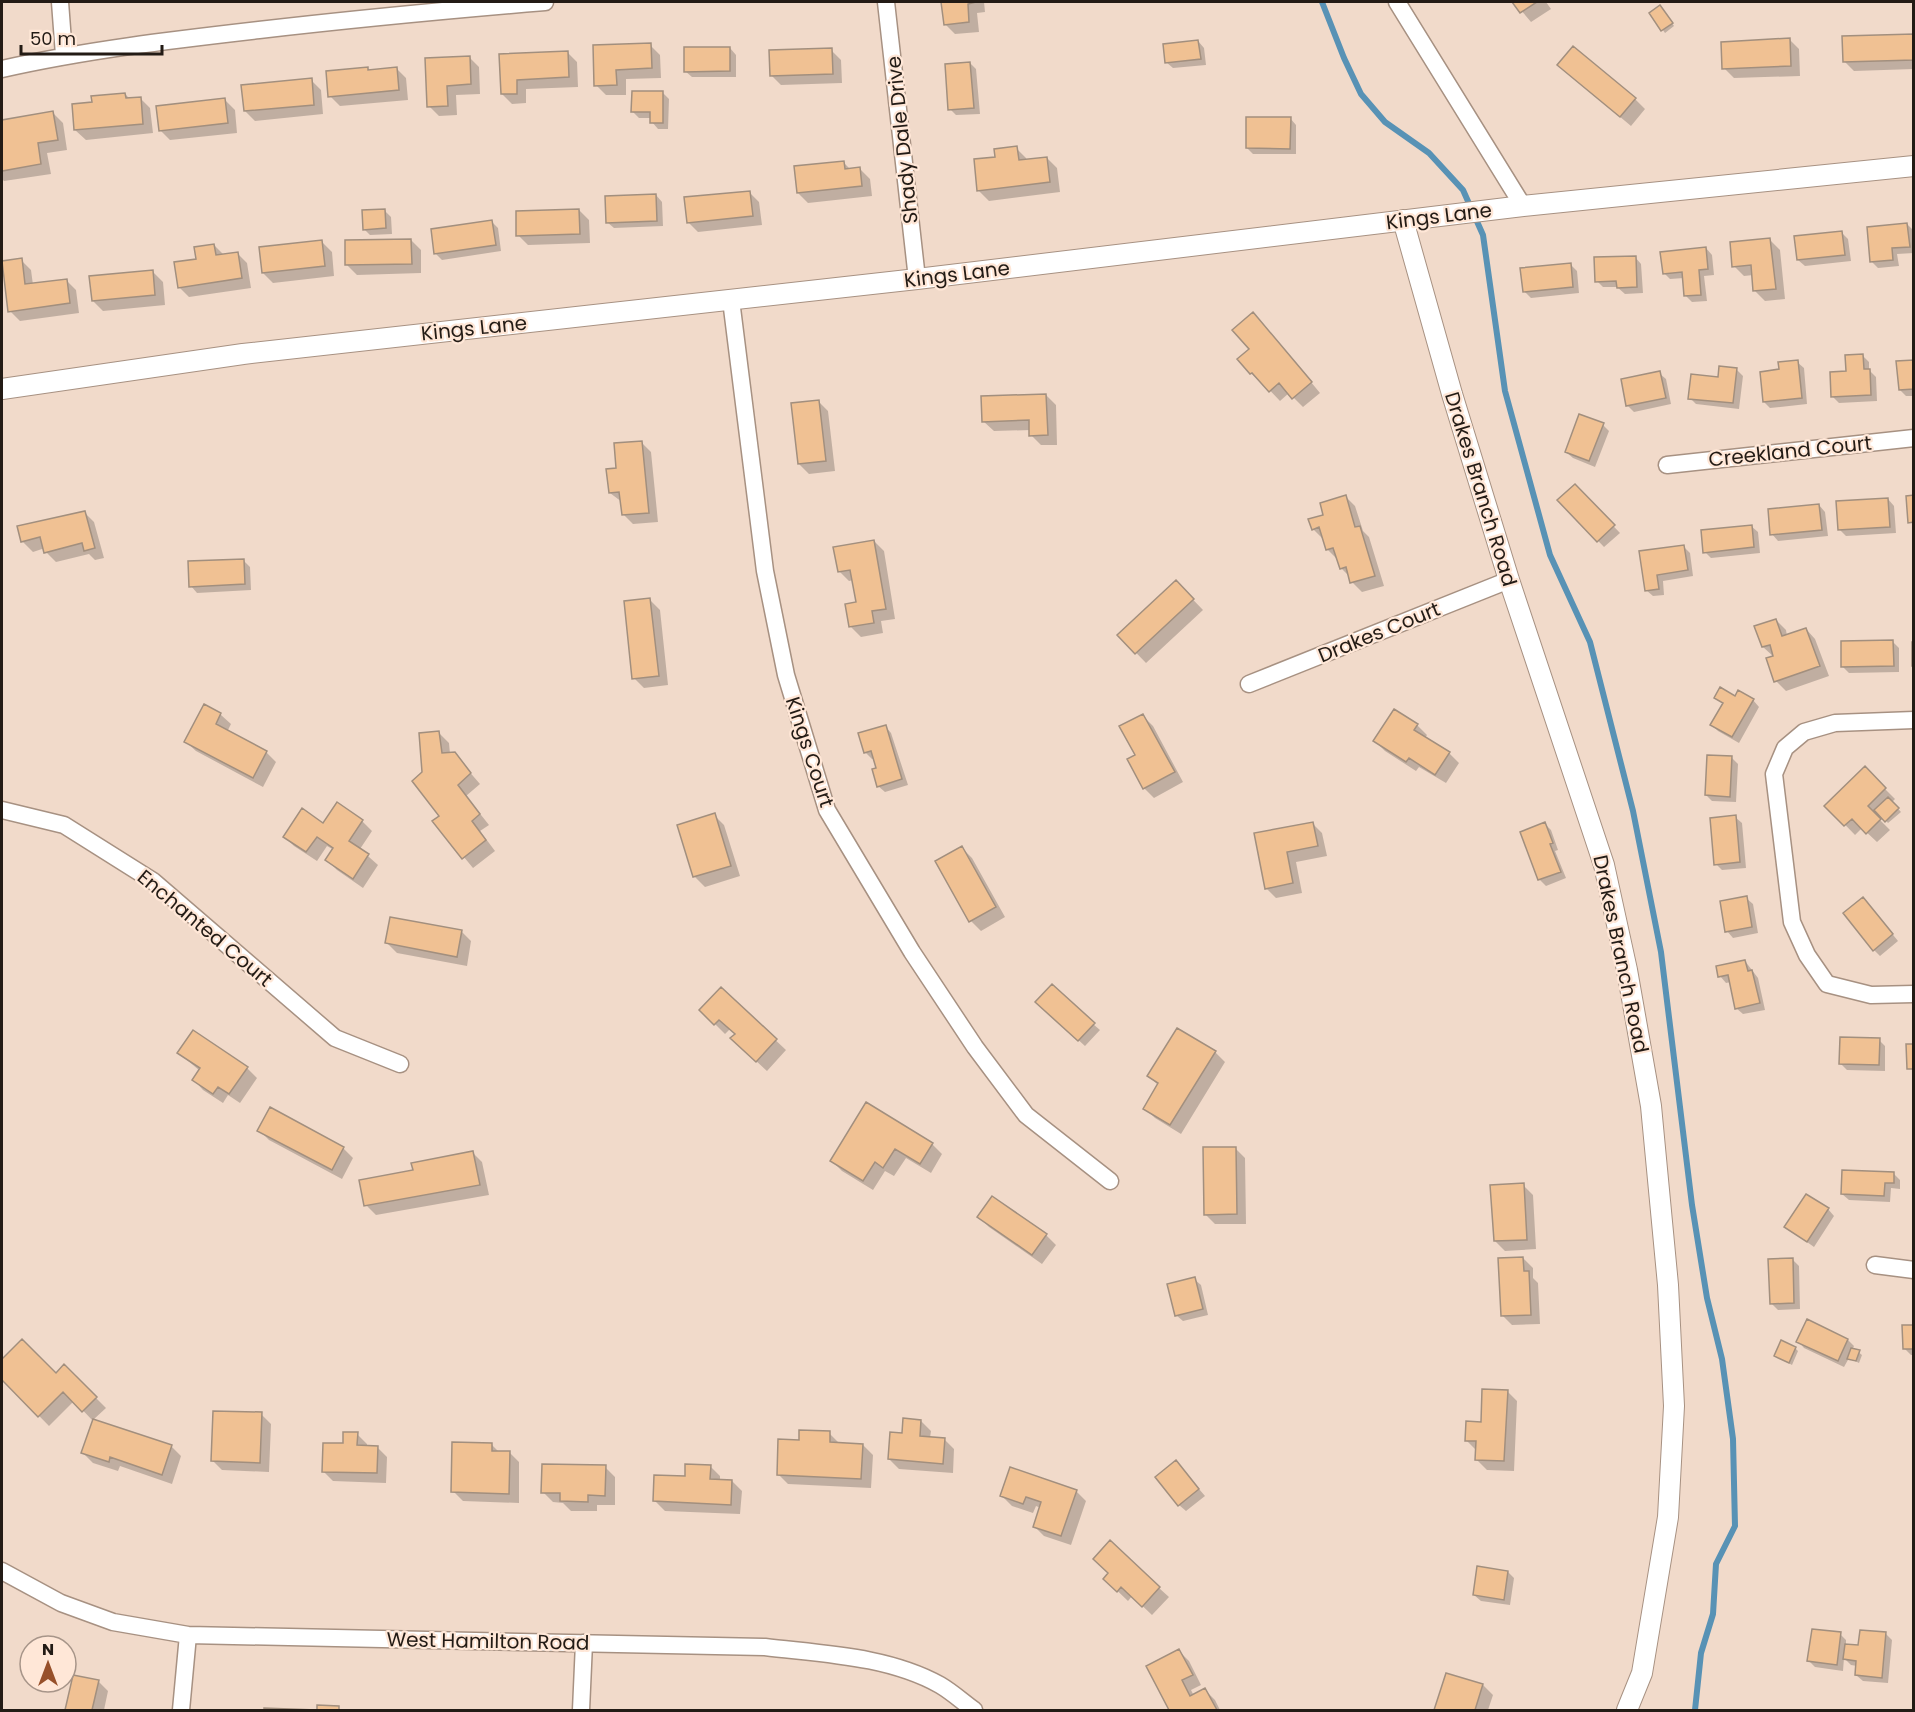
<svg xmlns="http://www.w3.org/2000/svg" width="1915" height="1712" viewBox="0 0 1915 1712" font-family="Poppins,sans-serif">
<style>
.shadow{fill:#0003}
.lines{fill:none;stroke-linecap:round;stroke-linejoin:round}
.stream{stroke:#5892b5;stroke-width:6}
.building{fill:#f0c193;stroke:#a28f7e;stroke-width:1.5}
.minor-casing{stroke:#a79182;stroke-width:19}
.tertiary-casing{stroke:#a79182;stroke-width:22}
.minor{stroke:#fff;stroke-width:16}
.tertiary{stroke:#fff;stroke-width:20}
.labels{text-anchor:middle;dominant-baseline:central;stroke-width:4.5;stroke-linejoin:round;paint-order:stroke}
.street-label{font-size:20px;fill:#231b15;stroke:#ffe7d7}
</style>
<rect width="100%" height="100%" fill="#f1daca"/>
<!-- shadow -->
<path class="shadow" d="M943,2H984L985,12L977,13L979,32L955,34L945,24Z
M1514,2H1546L1551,9L1531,22Z
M1663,10L1674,26L1665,33L1651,13Z
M1914,36V69L1854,71L1844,61Z
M1789,39L1799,49L1800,76L1734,78L1724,68Z
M1198,41L1204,48L1206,65L1173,68L1166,62Z
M650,45L660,55L661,78L626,79V95H606L596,85L594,46Z
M730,48L736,55V77H692L685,71Z
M831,50L841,60L842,83L781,85L771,75Z
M567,52L577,62L578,87L526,89V103L512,104L502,94L500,55Z
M469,57L479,67L480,94L456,95L457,115L439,116L429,106Z
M970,63L976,69L980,114L956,115L950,109Z
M396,68L406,78L408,100L340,106L330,96Z
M1569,74L1635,99L1645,109L1631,126Z
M311,80L321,90L323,114L255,121L245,111Z
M663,93L669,99L668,129H658L652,122V118H639L633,112Z
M125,94L130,99L140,98L150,108L153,133L86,140L75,130Z
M225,100L235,110L237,133L170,140L160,130Z
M53,113L63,123L67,150L47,153L51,174L4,181L2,179V121Z
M1290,118L1296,125V154H1253L1247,148Z
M1016,148L1026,158L1027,161L1047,158L1057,168L1060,192L989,201L979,191Z
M843,162L851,170L860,169L870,179L872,196L808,203L798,193Z
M749,192L759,202L762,225L698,232L688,222Z
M656,195L662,202L663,226L614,228L607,222Z
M579,210L589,220L590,243L528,245L518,235Z
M385,211L391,217L392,234L370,235L364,229Z
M492,222L498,228L501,251L442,260L435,253Z
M1907,224L1913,230L1914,253L1897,254L1899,266L1878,268L1872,262Z
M1842,233L1848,239L1851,261L1805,266L1798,260Z
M411,240L421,250V273L357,275L347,265Z
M1770,240L1780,250L1785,299L1765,301L1755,291L1753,275L1744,276L1734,266Z
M322,242L332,252L334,276L273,283L263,273Z
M214,245L224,255L237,253L247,263L251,288L189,297L179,287Z
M1706,248L1712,255L1714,275L1704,276L1707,301L1692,302L1686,296L1684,278L1670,279L1664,273Z
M1635,257L1641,264L1643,293L1625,294L1617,287H1603L1597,281Z
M21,260L31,270L33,285L66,280L76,290L79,313L20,321L10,311Z
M1570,264L1577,271L1579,293L1531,298L1524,291Z
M153,272L163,282L165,305L103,311L93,301Z
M1263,324L1320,393L1303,407L1289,393L1280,401L1262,382L1261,383L1251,373V349Z
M1863,356L1869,362V370L1876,377L1877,401L1839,403L1832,396L1848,372Z
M1914,361V396H1906L1900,390Z
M1797,362L1804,368L1807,404L1770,408L1764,402L1781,371Z
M1736,369L1743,376L1739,409L1696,404L1690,398Z
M1659,373L1666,379L1671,404L1634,412L1628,406Z
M1046,395L1056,405L1057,445H1041L1031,435V430L994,431L983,421Z
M818,401L828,411L835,471L809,474L799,464Z
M1603,425L1609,431L1595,467L1573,458L1566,452Z
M641,442L651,452L658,522L633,524L623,514L622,502L610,493L618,469Z
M1575,486L1620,533L1604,547L1559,500Z
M1345,496L1355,506L1363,531L1369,537L1384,586L1362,592L1352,582L1350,577L1341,568L1337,559L1327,549L1323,539L1313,529Z
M1888,499L1894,506L1896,533L1846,536L1839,529Z
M1819,505L1825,512L1828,536L1778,541L1772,534Z
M84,512L94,522L104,558L95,560L89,554L56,562L46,552L45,548L33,552L23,542L19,527Z
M1751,526L1758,532L1760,553L1711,558L1705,552Z
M874,541L884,551L895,619L881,621L883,633L861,637L851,627L858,603L854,580L849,581L839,571Z
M1684,547L1690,553L1693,576L1663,581L1664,595L1653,596L1646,590L1641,553Z
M243,560L250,567L251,590L197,593L191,586Z
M1176,582L1203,610L1146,663L1119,635Z
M650,600L660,610L668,685L644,688L634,678Z
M1776,620L1786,630L1787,636L1806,629L1815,639L1829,676L1786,691L1776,681L1774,657L1763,647Z
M1892,641L1899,648V672L1849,673L1843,667Z
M1716,697L1753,700L1759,707L1739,743L1718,731L1712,725L1724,705Z
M205,706L221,715L231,724L227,732L266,752L276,762L263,787L196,751L186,742Z
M1394,711L1417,725L1427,735L1425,738L1449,753L1459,763L1446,783L1419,767L1416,771L1385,751L1375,741Z
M1143,716L1153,726L1183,782L1154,798L1144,788Z
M885,726L891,733L908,785L885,792L878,786V769L875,758L872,759L865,752Z
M439,733L449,743L450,754H454L480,784L466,796L489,825L480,831L495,851L473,868L434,821L441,816L424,773Z
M1732,758L1738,764L1736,802L1712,801L1706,795Z
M1865,769L1895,799L1892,802L1901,812L1888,823L1880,814L1877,817L1890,830L1877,842L1862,828L1855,835L1827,806Z
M714,815L724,825L740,876L705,887L695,877L678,826Z
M1735,817L1742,823L1746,868L1722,870L1716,864Z
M362,821L372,831L360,849L378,865L363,888L337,870L327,860L334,850L327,846L317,861L294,846L284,836L324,825Z
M1312,823L1322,833L1327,856L1296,862L1302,893L1276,898L1266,888L1256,835Z
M1545,824L1551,830L1558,850L1555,851L1566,878L1546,886L1539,879Z
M962,848L972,858L1005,917L981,931L971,921Z
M1746,898L1753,904L1758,933L1733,938L1727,931Z
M1869,905L1898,941L1880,956L1874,950Z
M461,931L471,941L467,966L397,953L387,943Z
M1745,961L1758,978L1765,1010L1743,1014L1736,1008L1731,982L1726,983L1720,976Z
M721,989L786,1050L767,1071L742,1048L736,1034L730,1029L725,1034L701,1010Z
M1043,1008L1093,1024L1100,1030L1085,1046Z
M1879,1040L1885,1046V1071L1847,1070L1840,1063Z
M1215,1052L1225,1062L1181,1134L1155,1118L1145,1108L1159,1086L1149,1076Z
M179,1053L247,1068L257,1078L240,1103L228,1095L223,1103L203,1090L194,1080L200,1071Z
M867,1104L932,1144L942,1154L931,1173L906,1158L894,1176L885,1171L873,1190L842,1171L832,1161Z
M259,1130L343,1148L353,1158L342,1179L269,1140Z
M1235,1148L1245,1158L1246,1224H1215L1205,1214Z
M472,1152L482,1162L489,1195L376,1215L366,1205L415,1171Z
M1893,1173L1900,1180V1189L1891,1188L1890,1202L1849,1200L1842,1194Z
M1523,1185L1533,1195L1536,1249L1505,1251L1495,1241Z
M1828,1209L1834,1216L1814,1247L1786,1227Z
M979,1217L1046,1235L1056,1245L1042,1264L989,1227Z
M1523,1258L1533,1268V1278L1538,1283L1540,1324L1512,1325L1502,1315Z
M1792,1259L1799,1266L1800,1309L1778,1310L1771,1303Z
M1194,1279L1201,1285L1208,1315L1183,1321L1176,1315Z
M1914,1326V1355H1911L1904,1348Z
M1848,1340L1854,1346L1853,1348L1862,1355L1859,1363L1849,1358L1844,1367L1804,1348L1798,1341Z
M22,1341L56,1375L64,1366L106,1408L93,1420L171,1446L181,1456L172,1484L120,1466L118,1471L93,1463L83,1453L93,1421L74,1401L49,1426L2,1378V1361Z
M1795,1348L1798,1351L1792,1365L1776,1356Z
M1507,1391L1517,1401L1514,1471L1487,1470L1477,1460L1476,1450L1466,1440Z
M261,1414L271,1424L269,1472L222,1470L212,1460Z
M921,1421L931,1431L930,1438L944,1439L954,1449L953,1473L899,1469L889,1459L903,1434Z
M829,1433L839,1443L863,1445L873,1455L871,1488L788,1484L778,1474L800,1442Z
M357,1434L367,1444V1447H377L387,1457L386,1483L333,1481L323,1471Z
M492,1445L499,1452H509L519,1462V1503L463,1501L453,1491Z
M710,1466L720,1476V1481H732L742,1491L740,1514L665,1511L655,1501L686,1478Z
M605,1467L615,1477V1505H597V1511H571L563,1503L553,1502L543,1492Z
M1182,1469L1205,1496L1186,1511L1179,1505Z
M1076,1491L1086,1501L1071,1545L1044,1536L1034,1526L1041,1508L1036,1506L1033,1513L1012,1506L1002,1496Z
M1508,1572L1514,1578L1510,1605L1481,1601L1474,1595Z
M1105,1579L1159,1588L1169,1597L1152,1615L1132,1596L1128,1601Z
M1840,1634L1846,1640V1645L1859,1647L1886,1634L1892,1640L1888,1683L1863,1681L1856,1675L1857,1666L1851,1665L1844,1658L1843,1671L1815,1667L1809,1661Z
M1179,1651L1189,1661L1201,1685L1191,1690L1194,1696L1205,1690L1215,1700L1220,1710H1171L1148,1667Z
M1447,1675L1483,1685L1493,1695L1488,1710H1436Z
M74,1676L98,1681L108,1691L104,1710H67Z"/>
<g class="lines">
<!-- stream -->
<path class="stream" d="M1322,2L1344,58L1361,94L1385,122L1429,153L1463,190L1483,235L1505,391L1550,555L1590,642L1633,811L1661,952L1692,1205L1707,1298L1722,1359L1733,1439L1735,1526L1716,1564L1713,1614L1701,1653L1695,1710"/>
</g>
<!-- building -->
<path class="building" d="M941,2H976L968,4L969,22L944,25Z
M1512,2H1537L1520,13Z
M1660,5L1673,23L1661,31L1649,13Z
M1914,34V60L1843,62L1842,36Z
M1790,38L1791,66L1722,69L1721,42Z
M1198,40L1201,59L1165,63L1163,44Z
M651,43L652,68L616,70L617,85L594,86L593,45Z
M1573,46L1636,98L1620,117L1557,65Z
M684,47H730V71L684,72Z
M832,48L833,74L770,76L769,50Z
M568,51L569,77L517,80V94H501L499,54Z
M470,56L471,84L447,86L448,106L427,107L425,58Z
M970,62L974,108L948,110L945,64Z
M368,67V70L397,67L399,90L328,97L326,71Z
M312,78L314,105L244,111L241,85Z
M632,91H663V123H650V112H631Z
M125,93L126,98L141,97L143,124L74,130L72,104L92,102L91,96Z
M225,98L228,123L159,131L156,106Z
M53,111L58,140L38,143L41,164L2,171V120Z
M1246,117H1291L1290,149L1246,148Z
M1017,146L1019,160L1047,157L1050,182L977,191L974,159L995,157L994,149Z
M844,161L845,169L860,167L862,186L797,193L794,166Z
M750,191L753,216L687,223L684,197Z
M656,194L657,221L606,223L605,196Z
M385,209L386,228L363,230L362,210Z
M579,209L580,234L516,236V211Z
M492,220L496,245L434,254L431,229Z
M1907,223L1910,247L1892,248L1893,260L1870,262L1867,227Z
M1842,231L1845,255L1797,260L1794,236Z
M1770,238L1776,289L1753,291L1751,265L1732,267L1730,242Z
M411,239L412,264L345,265V240Z
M322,240L325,266L262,273L259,247Z
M214,244L216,255L238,252L242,278L178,288L174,262L196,259L194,247Z
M1706,247L1708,269L1699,270L1701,295L1684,296L1682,272L1663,274L1660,252Z
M1636,256L1637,287L1617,288L1616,281L1595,282L1594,257Z
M22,258L25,284L67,279L70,303L8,312L2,261Z
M1571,263L1573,287L1523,292L1520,268Z
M153,270L155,295L92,301L89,276Z
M1253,312L1312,382L1292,399L1279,383L1269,392L1252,373L1250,374L1237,359L1249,349L1232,330Z
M1863,354L1864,369H1870L1871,395L1831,397L1830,372L1846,371L1845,355Z
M1798,360L1802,398L1763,402L1760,372L1779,369L1778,362Z
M1914,360V389L1899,390L1896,361Z
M1719,366L1737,368L1733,403L1688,399L1691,374L1718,377Z
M1660,371L1666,398L1626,406L1621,379Z
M1046,394L1048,435L1029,436V420L982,422L981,396Z
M819,400L826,461L798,464L791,403Z
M1579,414L1604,423L1589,461L1565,452Z
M642,441L649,513L622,515L619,492L609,493L606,469L616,468L614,443Z
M1575,484L1615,525L1597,542L1557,500Z
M1346,495L1355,527L1360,526L1375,576L1350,583L1346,567L1340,569L1333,548L1326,550L1319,527L1312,530L1308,519L1323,515L1320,503Z
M1914,495V522L1908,523L1906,496Z
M1888,498L1890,527L1838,530L1836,501Z
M1819,504L1822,530L1770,535L1768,509Z
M85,511L95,548L84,551L82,543L44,553L40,537L21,542L17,526Z
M1752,525L1754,547L1703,553L1701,530Z
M874,540L886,609L872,611L874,623L849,627L845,604L856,602L850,570L838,572L833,547Z
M1684,545L1688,570L1657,575L1659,589L1645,591L1639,551Z
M244,559L245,584L189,587L188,561Z
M1176,580L1194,599L1135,654L1117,635Z
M650,598L659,676L632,679L624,601Z
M1776,619L1782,636L1806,628L1820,666L1774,682L1766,658L1773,656L1770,645L1762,647L1754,626Z
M1893,640L1894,666L1841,667V641Z
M1912,642H1914V666H1912Z
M1720,687L1735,696L1738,690L1754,699L1732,737L1710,725L1723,703L1714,698Z
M204,704L221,713L216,724L267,751L253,778L184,742Z
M1394,709L1418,724L1414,730L1450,752L1435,775L1409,758L1406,762L1373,741Z
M1143,714L1175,772L1143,789L1127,759L1135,755L1119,726Z
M886,725L902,779L877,787L872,769L876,768L871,751L864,753L858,733Z
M439,731L442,753L455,752L471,773L458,785L480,814L472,821L486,840L462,859L432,821L439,816L412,781L422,772L419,733Z
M1707,755L1732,756L1730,797L1705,795Z
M1865,766L1886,788L1868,806L1881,819L1866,834L1852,819L1844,826L1824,806Z
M1888,797L1899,808L1885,822L1874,810Z
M337,802L363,820L349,841L369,854L353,879L325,860L333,848L317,837L306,852L283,837L302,808L323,823Z
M715,813L731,866L693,877L677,825Z
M1736,815L1740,862L1714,865L1710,818Z
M1313,822L1318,846L1287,852L1293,883L1265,889L1254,833Z
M1545,822L1553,843L1550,844L1561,872L1538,880L1520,832Z
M962,846L996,907L969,922L935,861Z
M1747,896L1752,927L1725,932L1720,901Z
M1863,897L1893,934L1873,951L1843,913Z
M390,917L462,930L457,957L385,943Z
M1745,960L1748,971L1752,970L1760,1003L1735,1009L1728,975L1718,977L1716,966Z
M1052,984L1095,1023L1078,1041L1035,1002Z
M721,987L777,1039L756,1062L730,1038L735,1034L719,1020L714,1025L699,1010Z
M1177,1028L1216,1051L1170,1125L1143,1109L1158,1083L1147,1076Z
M193,1030L248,1067L229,1094L218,1087L213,1094L192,1080L200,1068L177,1053Z
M1840,1037L1880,1038L1879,1065L1839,1064Z
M1906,1044H1914V1069H1907Z
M866,1102L933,1143L920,1164L895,1149L883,1168L875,1162L863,1181L830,1161Z
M270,1107L344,1147L332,1170L257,1131Z
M1203,1147H1236L1237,1214L1204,1215Z
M473,1151L480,1185L364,1206L359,1180L413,1170L411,1163Z
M1842,1170L1894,1172V1183H1885L1884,1196L1841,1194Z
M1524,1183L1527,1240L1494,1241L1490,1185Z
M1806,1194L1829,1208L1807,1242L1784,1227Z
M992,1196L1047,1234L1032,1255L977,1217Z
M1523,1257L1524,1271H1529L1531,1315L1501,1316L1498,1258Z
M1793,1258L1794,1303L1770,1304L1768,1259Z
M1195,1277L1203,1309L1175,1316L1167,1284Z
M1807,1319L1848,1339L1838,1361L1796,1342Z
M1902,1325H1914V1349H1903Z
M22,1339L56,1373L64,1364L97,1397L82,1412L63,1392L38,1417L2,1380V1359Z
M1781,1340L1796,1347L1789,1363L1774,1356Z
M1851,1348L1860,1350L1856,1361L1847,1359Z
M1482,1389L1508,1390L1504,1461L1475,1460L1476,1441H1465L1466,1421L1481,1422Z
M213,1411L262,1412L260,1463L211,1461Z
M903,1418L921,1420L920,1436L945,1438L943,1464L888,1459L890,1432L902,1433Z
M93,1419L172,1445L162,1475L110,1457L109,1462L81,1453Z
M799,1430L830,1431V1442L863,1444L861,1479L777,1475L778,1439L799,1440Z
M343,1432H358L357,1445L378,1446L377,1473L322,1472L323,1443H343Z
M452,1442L492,1443V1451H510L509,1494L451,1492Z
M1176,1460L1199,1489L1178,1506L1155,1477Z
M542,1464L606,1465L605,1496L588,1495V1502L560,1501V1493H541Z
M685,1464L711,1465L710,1479L732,1480L731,1505L653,1501L654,1475L685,1476Z
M1010,1467L1077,1490L1061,1536L1033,1527L1041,1502L1026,1497L1023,1504L1000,1496Z
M1110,1540L1160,1587L1142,1607L1121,1587L1117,1592L1103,1579L1108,1573L1093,1559Z
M1477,1566L1508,1571L1504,1600L1473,1595Z
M1812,1629L1841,1632L1837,1665L1807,1661Z
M1860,1630L1886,1632L1882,1678L1855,1675L1856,1661L1843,1659L1845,1644L1858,1645Z
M1179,1649L1193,1675L1182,1680L1190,1696L1205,1688L1217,1710H1169L1146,1666Z
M1446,1673L1483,1684L1475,1710H1434Z
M73,1675L99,1680L92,1710H65Z
M317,1705L339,1706V1710H264V1708L317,1710Z"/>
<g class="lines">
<!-- minor casing -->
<g class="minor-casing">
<path id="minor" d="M60,2L64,55
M886,2L917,279
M1397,2L1523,206
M2,69C86,50 172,40 259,30C354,19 449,10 545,2
M731,300L765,571L786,675L827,810L912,952L975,1047L1026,1115L1110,1181
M1667,465L1914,438
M1249,684L1509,580
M1914,720L1835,723L1804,732L1785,748L1774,774L1792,922L1807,955L1827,984L1871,995L1914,994
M2,810L64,825L153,881L335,1038L400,1064
M1875,1265L1914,1270
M2,1571L61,1603L113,1622L188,1635L765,1647C823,1654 888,1656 940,1685C952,1692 963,1702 974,1710
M181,1710L188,1635
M581,1710L584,1643"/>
</g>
<!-- tertiary casing -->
<g class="tertiary-casing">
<path id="tertiary" d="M1403,220L1452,394L1509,580L1604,865L1627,970L1651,1106L1668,1285L1674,1406L1668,1517L1642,1673L1627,1710
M2,389L243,354L917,279L1523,206L1914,166"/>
</g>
<!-- minor -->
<use href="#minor" class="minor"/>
<!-- tertiary -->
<use href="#tertiary" class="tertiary"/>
</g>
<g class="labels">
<!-- street labels -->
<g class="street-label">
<text transform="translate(902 140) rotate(-96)">Shady Dale Drive</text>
<text transform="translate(1439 216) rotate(-7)">Kings Lane</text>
<text transform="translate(957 274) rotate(-7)">Kings Lane</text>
<text transform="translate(474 328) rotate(-6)">Kings Lane</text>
<text transform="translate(1790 451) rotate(-6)">Creekland Court</text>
<text transform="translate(1481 489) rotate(73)">Drakes Branch Road</text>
<text transform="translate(1379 632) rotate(-22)">Drakes Court</text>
<text transform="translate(810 752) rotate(72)">Kings Court</text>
<text transform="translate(205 928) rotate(40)">Enchanted Court</text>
<text transform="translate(1621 954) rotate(78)">Drakes Branch Road</text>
<text transform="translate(488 1641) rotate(1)">West Hamilton Road</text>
</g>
</g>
<!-- border -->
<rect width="1915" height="1712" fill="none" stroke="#231b15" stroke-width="6"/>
<!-- north arrow -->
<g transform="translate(48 1664)"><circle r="28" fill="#ffe7d7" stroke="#a79589" stroke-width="1.5"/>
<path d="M0-4.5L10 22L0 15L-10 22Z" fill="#97502a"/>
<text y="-9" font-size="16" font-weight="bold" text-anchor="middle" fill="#231b15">N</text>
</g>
<!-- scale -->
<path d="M21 45v9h141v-9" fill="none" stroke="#231b15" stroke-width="3"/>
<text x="30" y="45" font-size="18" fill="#231b15" stroke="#ffe7d7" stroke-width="4.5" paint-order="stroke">50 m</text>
</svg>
